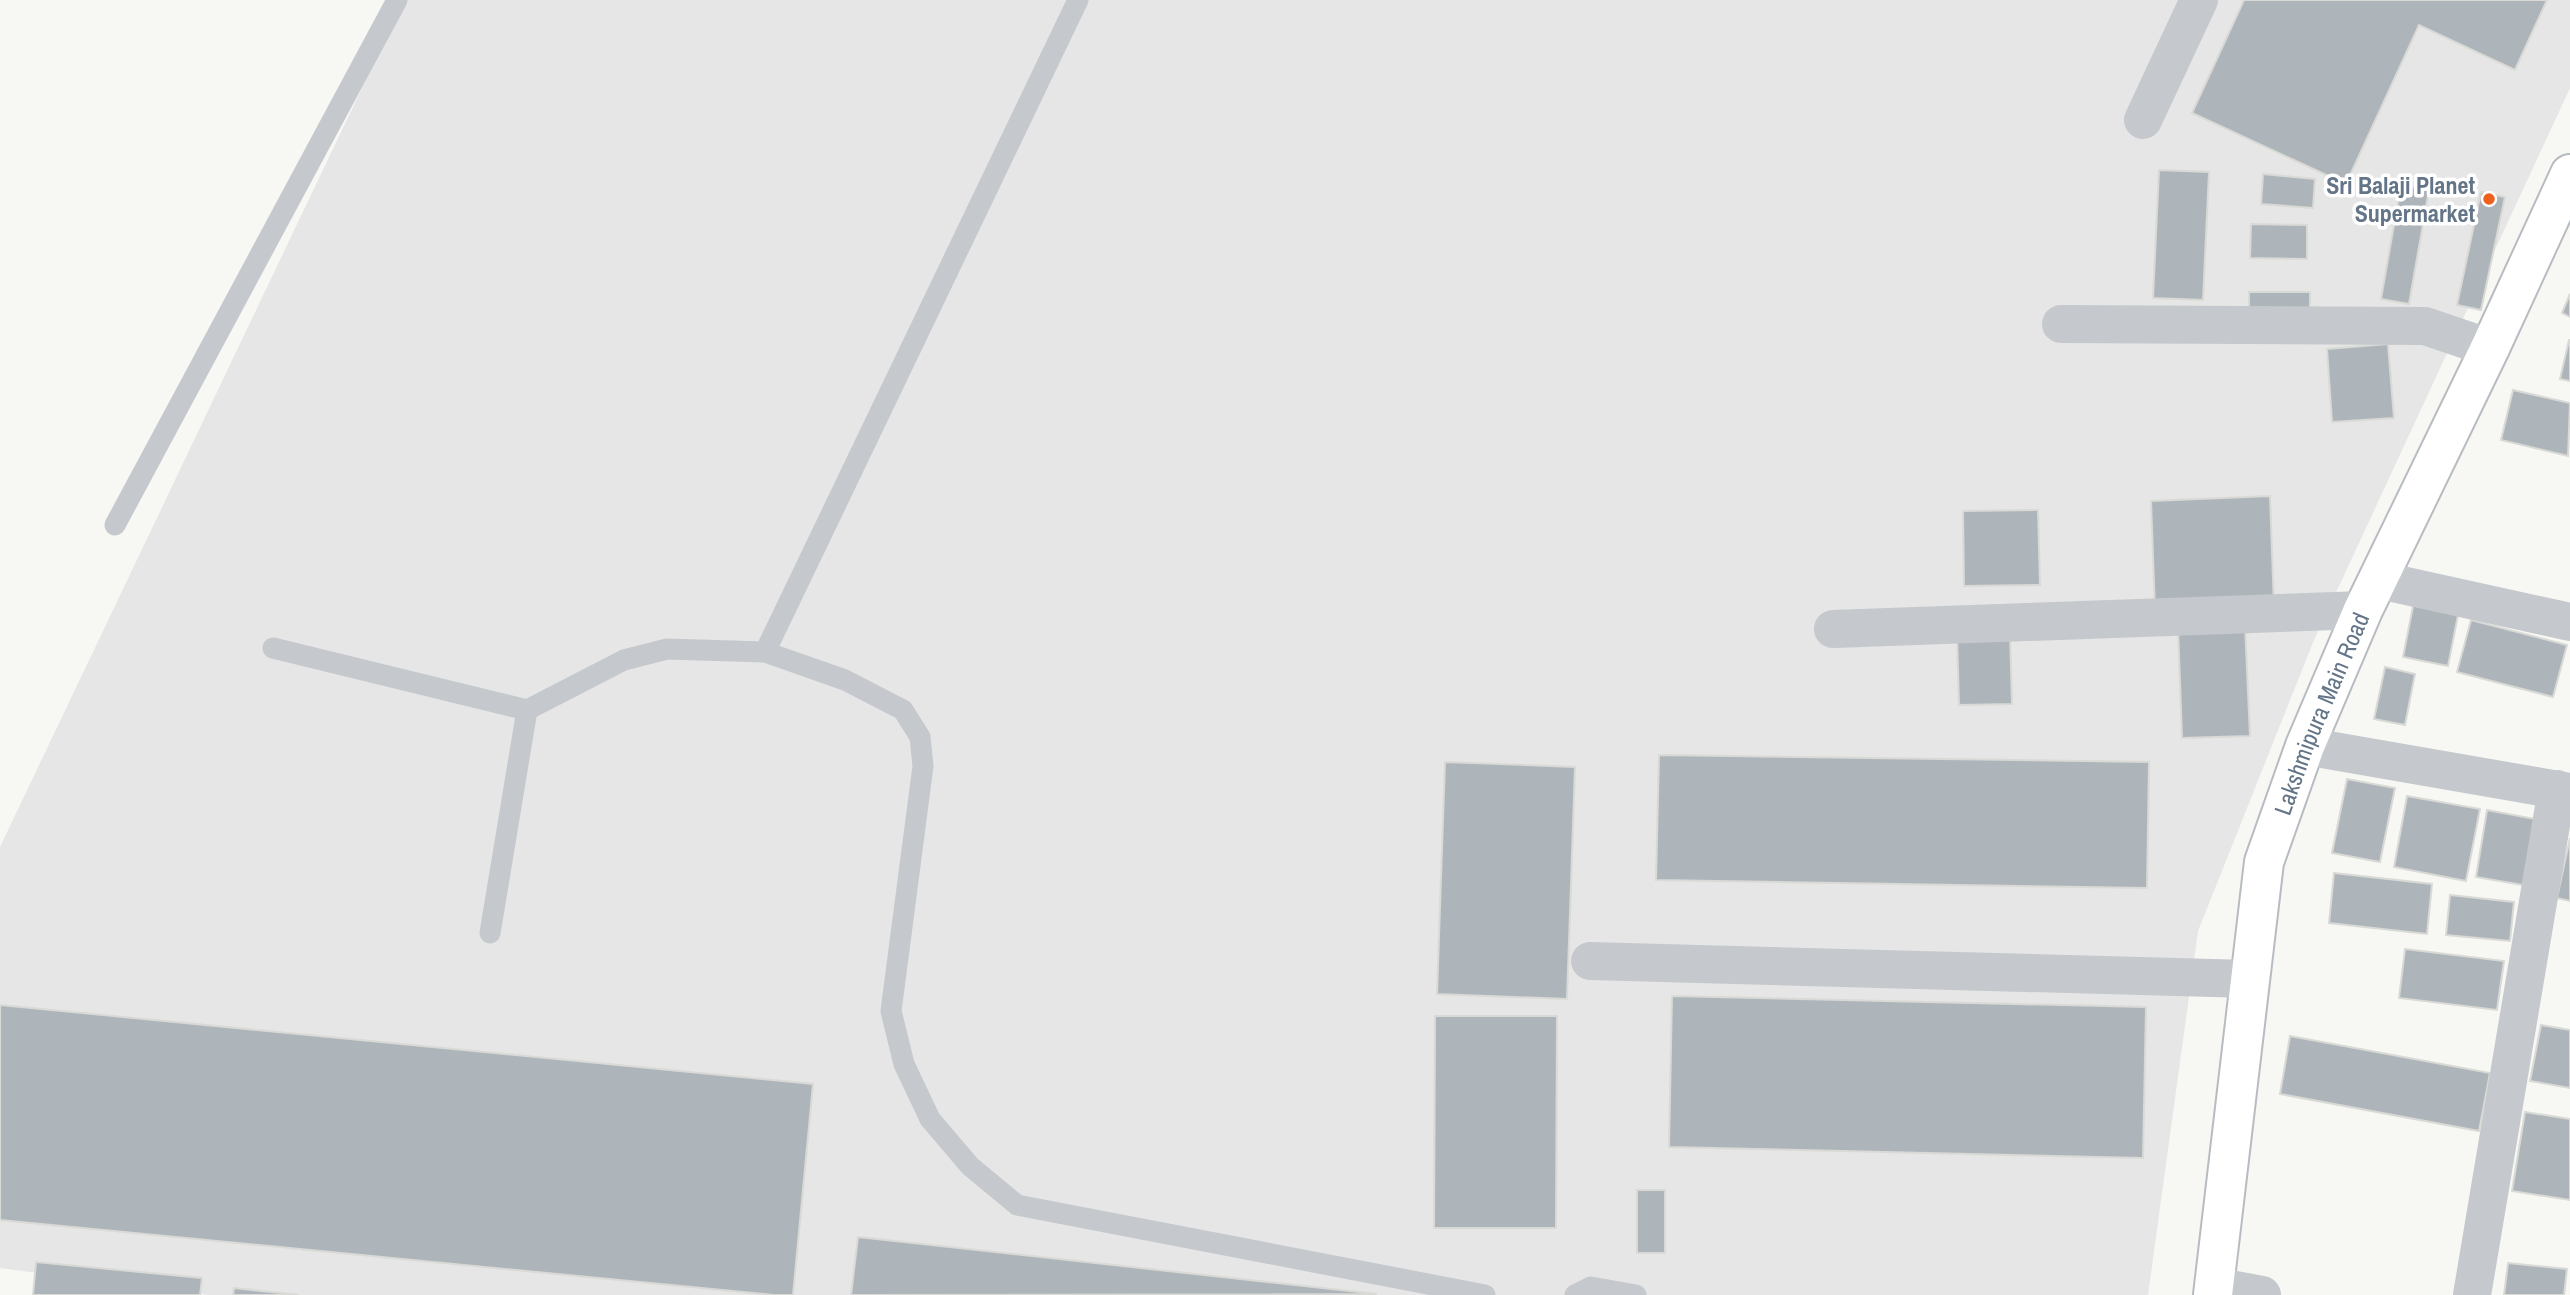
<svg xmlns="http://www.w3.org/2000/svg" width="2570" height="1295" viewBox="0 0 2570 1295" font-family="'Archivo Narrow',sans-serif">
<style>
.built{fill:#e5e6e5}
.building{fill:#adb5bb;stroke:#d9d9d6;stroke-width:2}
.lines{fill:none;stroke-linecap:round;stroke-linejoin:round}
.secondary-casing{stroke:#b7bcc1;stroke-width:42}
.lane{stroke:#c5c8cc;stroke-width:21}
.street{stroke:#c5c8cc;stroke-width:38}
.secondary{stroke:#fff;stroke-width:38}
.poi-dot{fill:#ed601e;stroke:#fff;stroke-width:2.5}
.labels{text-anchor:middle;dominant-baseline:central;stroke-width:7;stroke-linejoin:round;paint-order:stroke}
.poi-label{font-size:24px;font-weight:bold;fill:#647587;stroke:#fff;text-anchor:end}
.street-label{font-size:24px;fill:#647587;stroke:#fff}
</style>
<rect width="100%" height="100%" fill="#f7f7f4"/>
<!-- built -->
<path class="built" d="M404,0H2570V88L2314,640L2198,931L2148,1295H209L0,1268V847Z"/>
<!-- building -->
<path class="building" d="M2244,0H2547L2515,70L2419,25L2346,184L2192,113Z
M2159,170L2209,172L2203,300L2153,298Z
M2263,174L2315,179L2313,208L2261,204Z
M2401,185L2429,190L2409,304L2381,299Z
M2481,192L2505,197L2481,310L2457,305Z
M2251,224L2307,225V259L2250,258Z
M2249,292H2310V314H2249Z
M2570,294V317L2562,313Z
M2569,340H2570V381L2560,379Z
M2388,344L2394,418L2332,422L2327,349Z
M2513,390L2570,403L2568,456L2501,440Z
M2270,496L2274,607L2155,612L2151,501Z
M2038,510L2040,585L1964,586L1963,511Z
M2414,601L2459,610L2448,666L2403,657Z
M2471,620L2567,645L2553,697L2457,672Z
M2245,625L2250,736L2182,738L2178,627Z
M2010,633L2012,704L1959,705L1957,635Z
M2385,667L2415,674L2405,725L2374,719Z
M1659,755L2149,762L2147,888L1656,880Z
M1445,762L1575,767L1567,999L1437,994Z
M2347,779L2395,788L2380,862L2332,853Z
M2407,796L2480,809L2466,881L2394,867Z
M2487,810L2535,819L2523,885L2476,877Z
M2570,838V901L2557,898Z
M2334,873L2432,884L2427,934L2329,923Z
M2450,895L2514,902L2510,941L2446,935Z
M2405,949L2504,961L2497,1010L2399,998Z
M1672,996L2146,1007L2143,1158L1669,1147Z
M0,1005L813,1084L793,1295H774L0,1220Z
M1435,1016H1557L1556,1228H1434Z
M2541,1025L2570,1030V1088L2530,1081Z
M2290,1036L2490,1073L2479,1131L2280,1094Z
M2525,1112L2570,1119V1200L2512,1191Z
M1637,1190H1665V1253H1637Z
M858,1237L1377,1294L851,1295Z
M36,1262L202,1278L200,1295H33Z
M2508,1263L2567,1269L2564,1295H2504Z
M234,1288L299,1295H233Z"/>
<g class="lines">
<!-- secondary casing -->
<g class="secondary-casing">
<g id="secondary">
<path id="s1" d="M2213,1295L2264,862L2305,746L2363,610L2490,348L2570,174"/>
</g>
</g>
<!-- lane -->
<path class="lane" d="M115,525L397,0
M273,648L527,710
M765,652L1078,0
M490,933L527,710L624,660L667,649L765,652L845,680L903,710L920,737L923,766L891,1011L904,1064L930,1119L970,1166L1017,1205L1485,1295
M1575,1295L1591,1287L1636,1295"/>
<!-- street -->
<path class="street" d="M2143,120L2199,0
M2061,324L2425,326L2490,348
M2379,580L2570,622
M1833,629L2363,610
M2305,746L2570,792
M1590,961L2249,979
M2214,1286L2262,1295
M2472,1295L2557,789"/>
<!-- secondary -->
<use href="#secondary" class="secondary"/>
</g>
<!-- markers -->
<circle class="poi-dot" cx="2489" cy="199" r="7"/>
<g class="labels">
<!-- poi labels -->
<g class="poi-label">
<text x="2475" y="185">Sri Balaji Planet<tspan x="2475" dy="28">Supermarket</tspan></text>
</g>
<!-- street labels -->
<g class="street-label">
<text stroke="none"><textPath href="#s1" startOffset="595">Lakshmipura Main Road</textPath></text>
</g>
</g>
</svg>
